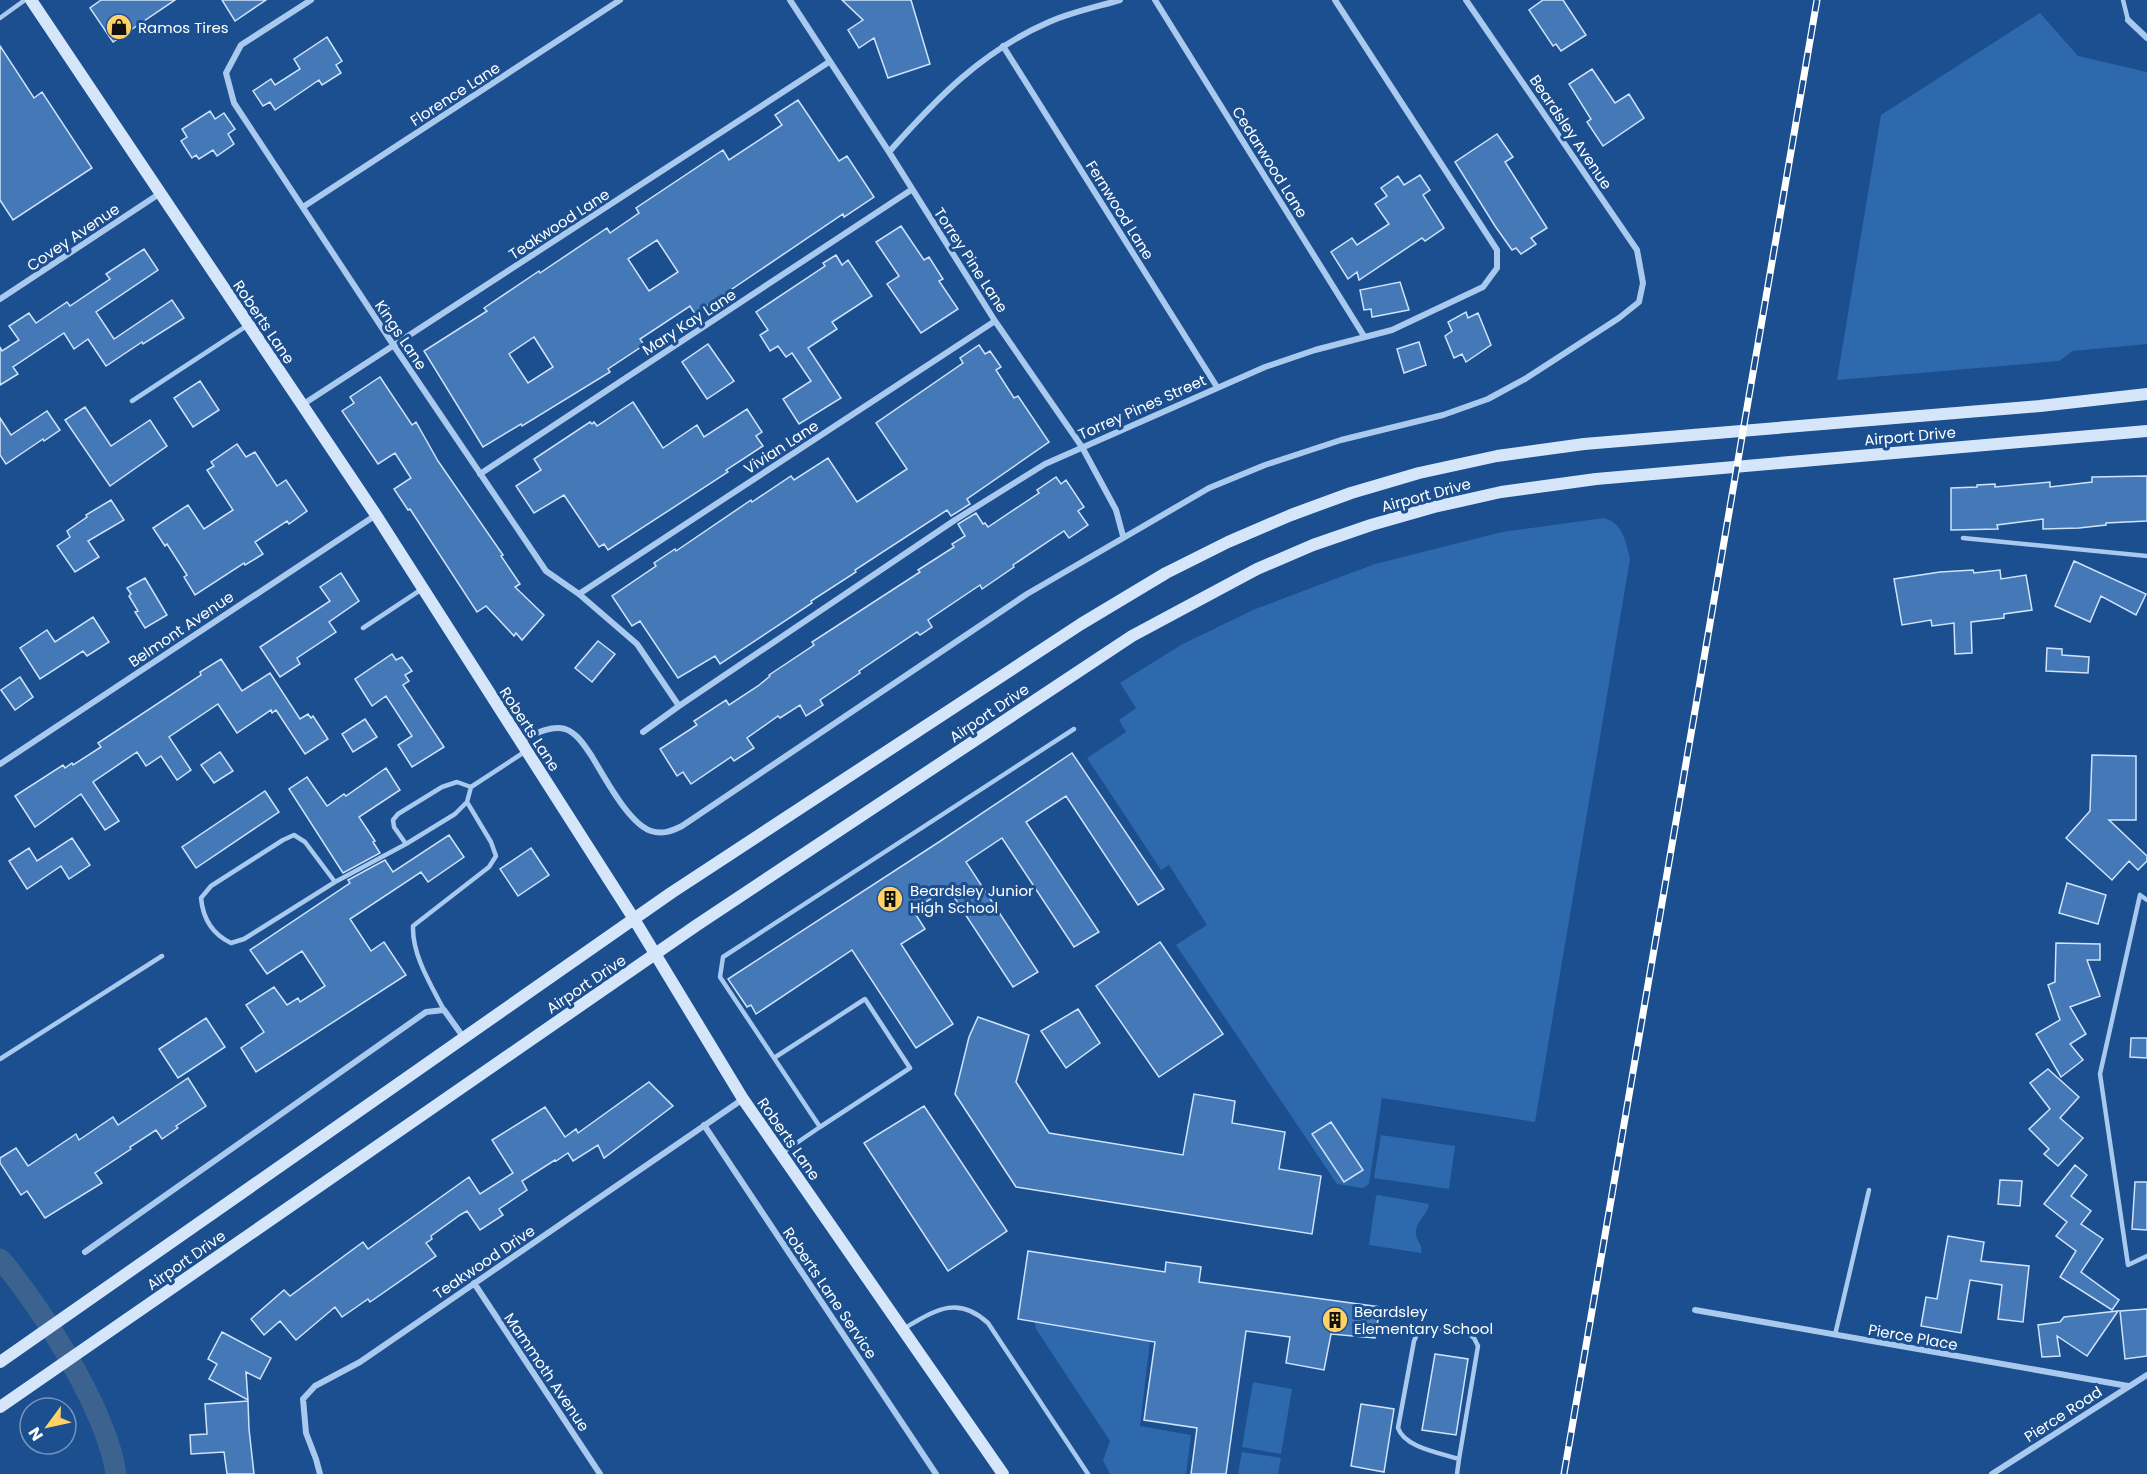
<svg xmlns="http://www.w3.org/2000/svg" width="2147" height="1474" viewBox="0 0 2147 1474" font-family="Poppins,sans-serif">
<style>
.green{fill:#2e69ad}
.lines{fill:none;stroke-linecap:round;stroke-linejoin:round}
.canal{stroke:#3c6290;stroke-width:21}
.building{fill:#4478b7;stroke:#cfe3fa;stroke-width:1.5;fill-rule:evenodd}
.service{stroke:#a9c9ee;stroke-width:4.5}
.minor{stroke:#a9c9ee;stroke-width:6}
.secondary{stroke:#d6e6fa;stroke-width:12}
.rail-casing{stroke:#fff;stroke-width:7}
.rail{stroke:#1b4f8f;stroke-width:4.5;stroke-dasharray:14;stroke-linecap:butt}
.labels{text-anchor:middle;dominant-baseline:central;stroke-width:6;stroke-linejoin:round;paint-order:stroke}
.poi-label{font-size:15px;fill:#fff;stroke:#1b4f8f;text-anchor:start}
.street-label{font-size:15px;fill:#fff;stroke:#1b4f8f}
</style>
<rect width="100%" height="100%" fill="#1b4f8f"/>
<!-- green -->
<path class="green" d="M2040,13L2078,56L2147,72V344L2073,351L2059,361L1837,380L1881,115Z
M1604,518C1623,523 1626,542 1630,559L1535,1122L1382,1098L1369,1184L1363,1188L1337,1184L1176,945L1207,925L1169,865L1161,870L1087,758L1126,732L1119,720L1136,708L1120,683L1181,645L1253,610L1375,564L1502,532Z
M1381,1135L1455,1146L1449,1189L1374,1178Z
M1378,1195L1429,1204C1428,1215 1415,1221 1416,1235C1417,1242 1423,1244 1421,1253L1369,1245L1376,1196Z
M1034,1321L1150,1341L1140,1426L1191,1435L1186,1474H1110L1103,1460L1110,1441L1036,1329Z
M1253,1382L1292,1389L1281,1454L1242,1447Z
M1242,1452L1281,1458L1278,1474H1238Z"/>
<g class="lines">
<!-- canal -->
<path class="canal" d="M0,1259C9,1268 16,1279 23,1288C57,1334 108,1418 116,1474"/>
</g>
<!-- building -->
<path class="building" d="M101,0H175L113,42L90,8Z
M222,0H266L235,21Z
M842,0H911L930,64L888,78L874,38L859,48L848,30L863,20Z
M1543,0H1563L1586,35L1561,51L1556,44L1553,46L1529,10Z
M327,37L342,61L336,65L341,73L322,85L319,80L275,110L270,102L263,106L253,91L271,79L275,85L300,69L294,59Z
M0,46L34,98L42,92L92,168L13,220L0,200Z
M1592,69L1615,103L1629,94L1644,118L1603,146L1587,122L1591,119L1569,84Z
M798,100L839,161L847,156L874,197L844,217L843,214L695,314L690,306L640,339L644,345L608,369L610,372L522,426L521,424L483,447L424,351L487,311L484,308L539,271L540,273L607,228L610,233L639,213L636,208L723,150L729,160L782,125L775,115ZM657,240L678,272L649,291L628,259ZM534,337L553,367L528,383L509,354Z
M210,111L215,119L224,113L235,129L228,134L234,144L217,156L213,150L199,159L196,155L192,158L181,141L187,137L182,129Z
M1497,134L1513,157L1505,162L1547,228L1531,238L1536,244L1521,254L1516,248L1512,250L1495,226L1455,162Z
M1420,175L1430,190L1423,195L1444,228L1425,241L1422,238L1359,280L1357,272L1348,279L1331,252L1352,238L1357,245L1389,224L1375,204L1387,196L1381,188L1398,176L1404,185Z
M901,226L924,260L929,257L943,279L939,281L958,309L921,333L887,284L899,276L876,242Z
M144,249L158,270L96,312L114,339L172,300L184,318L143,344L142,342L106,366L88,339L74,349L64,333L13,367L18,374L0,385V347L2,351L19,340L9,326L29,313L36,323L67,302L70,306L110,279L106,274Z
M836,255L842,265L848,260L872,296L832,322L837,329L808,348L841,398L799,424L783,399L811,381L792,353L786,357L778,346L770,351L760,335L768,330L756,312L825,266L823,263Z
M1400,282L1409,310L1372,317L1371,309L1364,310L1360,290Z
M1466,312L1468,318L1478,313L1491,345L1466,362L1462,354L1454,358L1445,336L1452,331L1448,322Z
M1419,342L1426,365L1404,373L1397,349Z
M708,344L734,381L707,399L682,362Z
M979,345L985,354L990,351L1001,367L996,370L1014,398L1018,396L1049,442L967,499L970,504L951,516L947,510L855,570L856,572L811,601L812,603L720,664L715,656L678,678L640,621L632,626L612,596L656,566L654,563L675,549L676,551L751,500L752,502L791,476L794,480L828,458L857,502L907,469L876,423L963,363L960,358Z
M380,377L412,425L416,422L438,461L503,555L501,556L520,584L515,587L544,615L522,640L516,633L514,636L486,606L477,612L410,509L408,510L394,489L411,478L395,453L378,464L342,411L354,403L350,397Z
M200,381L219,410L193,427L174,398Z
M633,402L663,448L697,425L704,437L747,409L762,432L756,436L763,446L726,470L728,472L608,550L604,544L599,547L564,495L534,513L516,486L541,470L534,459L590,422L592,424L594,422L597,426Z
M85,407L111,446L150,420L167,446L110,486L65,420Z
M47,411L60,430L44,441L43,439L6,464L0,455V418L11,435Z
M237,444L246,457L255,452L277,486L286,480L307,511L289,524L287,521L255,542L263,554L245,565L244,563L195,595L184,577L187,575L167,544L165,546L153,528L188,505L204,529L233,510L207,470L214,466L211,462Z
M2147,476V521L2106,523V525L2079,528L2043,529V519L1997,525L1998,529L1951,530V488L1977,487V485L1995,484V487L2050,482V487L2092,482V477Z
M1056,477L1061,484L1066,480L1084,507L1078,511L1088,525L1069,538L1064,531L1013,565L1014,567L982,589L980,585L928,620L932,627L920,635L917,632L859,671L860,673L820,700L823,705L806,716L800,705L780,718L778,716L747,738L754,748L734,761L731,757L691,784L683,772L677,776L660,749L697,725L694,721L726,700L729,705L758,686L770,676L769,675L814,645L812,642L920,572L918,570L954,547L952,544L965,536L958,524L976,513L983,524L985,523L988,527L1039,493L1037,490Z
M111,500L124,520L88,541L99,557L75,572L57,546L70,537L67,531L87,517L86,515Z
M2074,561L2146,594L2136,615L2101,596L2090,622L2055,606Z
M1973,570L1974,573L2000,570L2001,579L2026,575L2032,610L2004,614V618L1971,622L1972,653L1955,654L1954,623L1932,626L1931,620L1902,625L1894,579L1940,572Z
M341,573L359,601L329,622L336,632L297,658L300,664L280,677L260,647L330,601L320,587Z
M145,578L167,615L145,628L135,612L138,611L129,596L131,594L127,588Z
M93,617L109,642L87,656L83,651L40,679L20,648L47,630L55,642Z
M598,641L615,654L592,682L575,668Z
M2047,648L2062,649V655L2089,657L2088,673L2046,671Z
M392,654L396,660L402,657L412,671L405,675L409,681L403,685L444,747L412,767L398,745L412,736L386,696L372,706L355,679Z
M221,659L242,691L270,673L300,719L308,714L311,718L313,716L328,739L305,754L276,710L272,713L271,710L237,733L218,704L169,737L191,770L177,780L161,756L146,766L137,752L93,782L119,821L105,830L81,794L35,827L15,796L63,765L65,768L72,763L73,765L101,747L98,743L201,675L200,672Z
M20,677L33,697L15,710L1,690Z
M365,719L377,737L353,752L342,734Z
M220,752L233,771L214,783L201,765Z
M1072,753L1164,889L1138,905L1066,796L1026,822L1099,932L1074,947L1002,838L966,862L1038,972L1013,987L948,888L913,910L925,929L901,944L953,1024L916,1048L852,950L756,1014L751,1005L747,1007L728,979L942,840Z
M2092,755L2136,756V820H2109L2147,856V861L2138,870L2129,861L2112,880L2066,838L2090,811Z
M386,768L400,790L359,817L375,841L373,842L380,853L343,873L289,789L307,777L327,806L344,794L346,796Z
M265,791L279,812L196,868L182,847Z
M449,835L464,857L428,882L421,872L350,919L371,951L384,942L406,975L256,1072L241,1048L264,1032L246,1005L274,987L287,1005L298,998L300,1002L325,986L302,951L267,974L250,950L350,883L348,880L385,860L393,872Z
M72,838L90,865L69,879L61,866L27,889L9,861L29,848L37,861Z
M531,848L549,875L518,896L500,869Z
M2067,883L2106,895L2098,924L2059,913Z
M1160,942L1223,1034L1159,1077L1096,986Z
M2056,943L2100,944V960H2087L2100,996L2070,1007L2086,1034L2070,1044L2083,1060L2061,1077L2036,1034L2060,1020L2048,985L2055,982Z
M1078,1009L1100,1043L1066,1068L1041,1031Z
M978,1017L1029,1035L1016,1082L1049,1133L1183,1155L1194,1094L1235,1101L1232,1123L1285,1132L1279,1169L1321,1176L1312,1234L1016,1187L955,1094L969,1037Z
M206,1018L225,1047L178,1078L159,1049Z
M2131,1038H2147V1058L2130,1057Z
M2048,1069L2079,1097L2060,1118L2083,1138L2058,1166L2044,1154L2049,1149L2029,1129L2050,1109L2030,1083Z
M188,1078L206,1106L176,1126L178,1128L162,1139L156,1130L130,1147L131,1149L95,1173L102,1183L45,1218L27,1191L21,1195L0,1163V1158L16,1148L28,1166L76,1134L79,1140L113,1117L118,1125Z
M649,1082L673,1106L604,1158L598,1145L573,1161L568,1153L556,1161L555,1160L522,1181L527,1190L499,1209L503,1215L480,1230L467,1211L460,1215L431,1236L432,1239L426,1243L436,1256L370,1302L368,1299L342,1317L335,1307L296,1340L280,1321L264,1335L251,1319L284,1290L290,1296L363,1242L368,1249L469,1177L480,1194L513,1173L492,1140L545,1107L565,1137L576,1129L578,1133Z
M924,1106L1007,1231L948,1271L864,1143Z
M1331,1122L1363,1170L1344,1182L1312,1134Z
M2075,1165L2087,1175L2071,1196L2091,1211L2081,1224L2103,1239L2081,1272L2119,1300L2112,1310L2060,1277L2076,1251L2056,1236L2067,1222L2044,1204Z
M2000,1180L2022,1181L2020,1206L1998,1204Z
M2135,1182H2147V1230L2132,1229Z
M1948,1236L1984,1242L1981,1261L2029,1266L2023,1322L1998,1319L2002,1285L1970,1280L1961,1333L1921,1326L1926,1297L1937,1299Z
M1028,1251L1165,1272L1166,1262L1201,1267L1199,1282L1380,1307L1375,1338L1331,1334L1324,1370L1286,1363L1290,1337L1246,1331L1226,1474H1191L1197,1428L1144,1420L1155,1342L1018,1319Z
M2147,1309V1356L2125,1359L2120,1311Z
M2118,1311L2087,1356L2057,1336L2060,1356L2042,1357L2038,1325L2060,1322L2064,1317Z
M222,1332L271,1358L260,1379L246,1372L248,1400L209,1379L217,1364L208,1359Z
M1435,1354L1468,1359L1456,1435L1422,1430Z
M248,1401L249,1429L254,1474H227L224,1452L191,1454L190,1435L207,1434L205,1404Z
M1361,1404L1394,1409L1384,1472L1351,1466Z"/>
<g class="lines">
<!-- service -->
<path class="service" d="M2123,0L2128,20
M0,18L25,0
M132,401L248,325
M1963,538L2147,556
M363,628L422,589
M406,844L394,827L393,820L398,814L442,787L457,782L471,787
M335,882L305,842L294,835L283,840L211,886L201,898C203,919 212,934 231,943L244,939L335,882L406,844L455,814L467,802L471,787L526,751
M2147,900L2140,895L2100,1074L2128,1265L2147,1256
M444,1010C431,985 412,955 413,926L489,867L496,856L491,842L467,802
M774,1058L865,999L910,1068L820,1127L720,977L723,957L1074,729
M0,1059L162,956
M782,1153L820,1127
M903,1329C934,1311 957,1294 988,1323L1088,1474
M1835,1335L1869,1190
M1457,1474L1459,1459L1478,1346L1474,1338L1465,1331L1426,1327L1418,1332L1414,1341L1398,1428C1405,1448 1441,1453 1459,1459"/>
<!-- minor -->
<path class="minor" d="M311,0L241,45L226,73L234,103L394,346L546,571L579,594L637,644L679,706L955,520L1045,464L1265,367L1315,350L1392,330L1483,287L1497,268V250L1335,0
M790,0L889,152L995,321L1082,447L1116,510L1123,536
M1155,0L1364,336
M2128,20L2147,38
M1003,46L1217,387
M889,152C936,99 982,51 1049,22C1071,12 1096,7 1120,0
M303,207L620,0
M0,299L159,194
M302,405L829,62
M480,474L911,190
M579,594L995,321
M643,732L679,706
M520,741C533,735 550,725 565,729C577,733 584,745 591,755C604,776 628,823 651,831C662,835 672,831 682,826L1027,594L1209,488L1265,465L1341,440L1443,415L1488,399L1525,379L1619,318L1639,302L1643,283L1637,250L1466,0
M0,764L376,515
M704,1125L936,1474
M85,1252L426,1012L444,1010L464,1038
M474,1283L600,1474
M1695,1310L2128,1386
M320,1474L316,1459L306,1433L303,1399L315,1386L360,1362L743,1099
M1992,1474L2147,1375"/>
<!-- secondary -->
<path class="secondary" d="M31,0L376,515L634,919L743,1099L1003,1474
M0,1362L671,893L1081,624L1166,573L1228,542L1291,515L1351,493L1419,473L1497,456L1584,444L2040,406L2147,394
M0,1407L697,925L1132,636L1257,569L1313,545L1371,525L1434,507L1501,492L1596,479L2147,431"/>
<!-- rail casing -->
<g class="rail-casing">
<path id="rail" d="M1564,1474L1817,0"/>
</g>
<!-- rail -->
<use href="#rail" class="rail"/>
</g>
<!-- icons -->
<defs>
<g id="shop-disc" transform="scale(1.35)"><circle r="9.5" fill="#ffd166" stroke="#1b4f8f"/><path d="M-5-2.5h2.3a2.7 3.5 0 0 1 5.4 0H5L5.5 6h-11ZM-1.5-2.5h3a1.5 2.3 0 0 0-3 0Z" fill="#111"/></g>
<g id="building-disc" transform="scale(1.35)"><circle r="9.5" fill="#ffd166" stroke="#1b4f8f"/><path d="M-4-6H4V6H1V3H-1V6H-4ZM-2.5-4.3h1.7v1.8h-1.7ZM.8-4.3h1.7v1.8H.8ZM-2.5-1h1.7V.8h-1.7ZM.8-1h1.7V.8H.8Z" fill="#111"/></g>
</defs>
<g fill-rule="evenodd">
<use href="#shop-disc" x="119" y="27"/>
<use href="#building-disc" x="890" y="899"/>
<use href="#building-disc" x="1335" y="1320"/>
</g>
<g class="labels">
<!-- poi labels -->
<g class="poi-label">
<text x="138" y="27">Ramos Tires</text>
<text x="910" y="890">Beardsley Junior<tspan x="910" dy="17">High School</tspan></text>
<text x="1354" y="1311">Beardsley<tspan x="1354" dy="17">Elementary School</tspan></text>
</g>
<!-- street labels -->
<g class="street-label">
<text transform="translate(455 94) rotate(-33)">Florence Lane</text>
<text transform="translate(1571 132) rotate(56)">Beardsley Avenue</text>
<text transform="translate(1270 162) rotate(58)">Cedarwood Lane</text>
<text transform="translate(1120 210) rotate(58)">Fernwood Lane</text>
<text transform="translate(559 224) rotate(-33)">Teakwood Lane</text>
<text transform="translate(73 237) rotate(-34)">Covey Avenue</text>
<text transform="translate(971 260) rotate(57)">Torrey Pine Lane</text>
<text transform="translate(264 322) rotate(56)">Roberts Lane</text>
<text transform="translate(689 322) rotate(-33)">Mary Kay Lane</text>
<text transform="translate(401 335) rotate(56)">Kings Lane</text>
<text transform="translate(1142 407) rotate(-24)">Torrey Pines Street</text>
<text transform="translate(1910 436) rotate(-5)">Airport Drive</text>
<text transform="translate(781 447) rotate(-33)">Vivian Lane</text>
<text transform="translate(1426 495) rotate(-15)">Airport Drive</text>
<text transform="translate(181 629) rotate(-34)">Belmont Avenue</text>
<text transform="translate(989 713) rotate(-34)">Airport Drive</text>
<text transform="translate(530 729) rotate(57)">Roberts Lane</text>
<text transform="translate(586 984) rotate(-34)">Airport Drive</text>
<text transform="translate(789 1139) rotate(55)">Roberts Lane</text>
<text transform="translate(186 1260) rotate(-35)">Airport Drive</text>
<text transform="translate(484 1262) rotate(-34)">Teakwood Drive</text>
<text transform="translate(830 1293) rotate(56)">Roberts Lane Service</text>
<text transform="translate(1913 1337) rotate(10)">Pierce Place</text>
<text transform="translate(547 1372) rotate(56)">Mammoth Avenue</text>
<text transform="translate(2063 1414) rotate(-33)">Pierce Road</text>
</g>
</g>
<!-- north arrow -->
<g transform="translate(48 1426) rotate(237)"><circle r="28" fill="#1b4f8f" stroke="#7695bc" stroke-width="1.5"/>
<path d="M0-4.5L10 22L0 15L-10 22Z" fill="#ffd166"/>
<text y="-9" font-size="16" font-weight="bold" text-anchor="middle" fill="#ffffff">N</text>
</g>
</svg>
